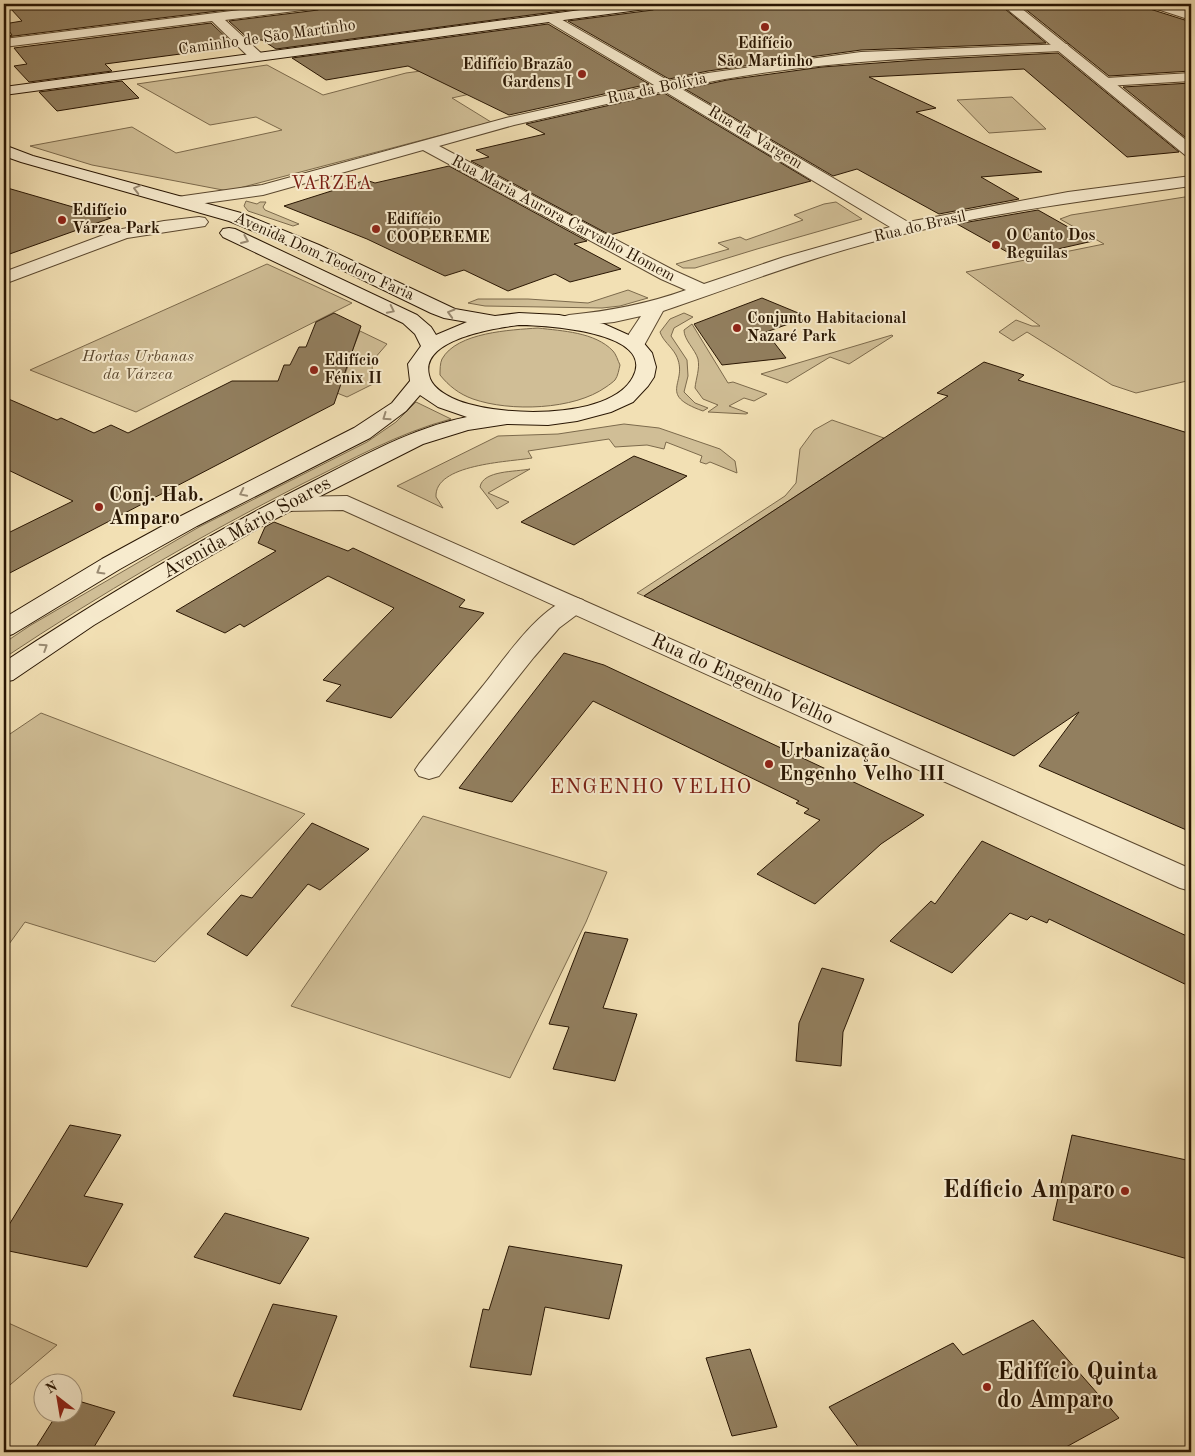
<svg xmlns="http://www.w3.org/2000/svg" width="1195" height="1456" viewBox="0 0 1195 1456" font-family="'Old Standard TT',serif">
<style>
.green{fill:#d0be96;stroke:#7c6a4c}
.building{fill:#927f5f;stroke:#291603}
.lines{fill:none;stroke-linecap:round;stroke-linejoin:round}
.minor-casing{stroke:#5b482f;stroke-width:2}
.tertiary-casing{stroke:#5b482f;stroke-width:2}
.secondary-casing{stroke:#291603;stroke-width:2}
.minor{fill:#f7ebce;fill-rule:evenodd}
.tertiary{fill:#f7ebce;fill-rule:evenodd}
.secondary{fill:#f7ebce;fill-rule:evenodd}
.oneway{stroke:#9a8b73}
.poi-dot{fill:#8f2418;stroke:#f7ebce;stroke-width:2}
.labels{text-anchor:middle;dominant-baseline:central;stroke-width:4;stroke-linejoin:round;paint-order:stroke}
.far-street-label{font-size:16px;fill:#291603;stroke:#f7ebce}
.far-poi-label{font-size:16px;font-weight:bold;fill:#291603;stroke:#f7ebce;text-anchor:start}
.far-park-label{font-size:16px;font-style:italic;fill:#5b482f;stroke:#f7ebce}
.far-neighbourhood-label{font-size:18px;letter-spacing:1px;fill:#7a1f14;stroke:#f7ebce}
.poi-label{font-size:20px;font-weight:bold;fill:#291603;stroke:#f7ebce;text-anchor:start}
.street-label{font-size:20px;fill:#291603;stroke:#f7ebce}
.neighbourhood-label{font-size:21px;letter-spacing:1px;fill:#7a1f14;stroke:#f7ebce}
.near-poi-label{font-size:24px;font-weight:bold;fill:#291603;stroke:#f7ebce;text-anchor:end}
</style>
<rect width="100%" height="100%" fill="#f2e0b4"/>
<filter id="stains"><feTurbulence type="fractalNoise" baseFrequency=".004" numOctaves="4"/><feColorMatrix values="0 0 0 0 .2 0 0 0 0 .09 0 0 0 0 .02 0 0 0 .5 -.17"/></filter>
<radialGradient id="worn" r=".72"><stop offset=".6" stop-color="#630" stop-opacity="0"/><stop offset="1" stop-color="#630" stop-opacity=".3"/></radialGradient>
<!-- green -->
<path class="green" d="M488,62L524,82L452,98L491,122L228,191L92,165L30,146L132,127L176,153L282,130L256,117L210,125L137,84L267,65L323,95L406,73Z
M1012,97L1046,129L989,133L957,100Z
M1191,196V380L1136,393L1112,385L1027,332L1013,341L999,332L1016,320L1032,326H1040L966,272L1104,244L1060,219L1071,215Z
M246,201L257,204L260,202H266L263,207L265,210L299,224L293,226L248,211L244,206Z
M836,202L862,219L757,249L695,268H683L676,264L729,249L718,243L740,237L746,240L803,220L794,215L824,204Z
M267,264L352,303L136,412L30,370Z
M628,290L648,298L620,306L602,308L485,306L468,303L478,299H528L588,303Z
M684,313L693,317L674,328L671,336L687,360L688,376L684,392L695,403L708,408L703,411C655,394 690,383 676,355C671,346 663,341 660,332L670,319Z
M692,324L728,383L733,382L767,394L754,401L744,398L729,406L748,413L746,414L708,412L718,405L703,399L695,388C696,378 700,369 698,359C695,349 684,340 684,330Z
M538,328C562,331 595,332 613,351C616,354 618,361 620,365C619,369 618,376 615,380C613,382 609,385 606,387C574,410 510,412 473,399C459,394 449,386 440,375C440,370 440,363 442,359C457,332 511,330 538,328Z
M360,331L387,344L374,359H349Z
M892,335L893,336L849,364L830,357L787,383L761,374Z
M349,364H372L373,384L347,397L337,393Z
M416,402L451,419C398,433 351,460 302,484C200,536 100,594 4,658V643L31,625L199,527L367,442L396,422Z
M832,420L884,438L644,596L637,593L785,496L796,483L800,449L814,430Z
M624,424L659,428L720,449L735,461L737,473L710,462L706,464L700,462L702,456L666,442L664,449L647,445L615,447L609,439L528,451L532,458C508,462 434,464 436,497L443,508L397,486L498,436L558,434Z
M530,469L488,493L509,502L497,509L480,487C483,470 516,472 530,469Z
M41,713L305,814L155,962L25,922L4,951V738Z
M423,816L607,872L586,922L510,1078L291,1006Z
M4,1321L57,1345L4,1390Z"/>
<!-- building -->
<path class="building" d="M45,4H275L6,37L12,35L4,24L22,21L10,8Z
M327,4H613L276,49L262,40L251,41L229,21L318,10Z
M662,4H999L1046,43L861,50L708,71L669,79L568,21L653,10Z
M1019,4H1147L1150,9L1191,22V71L1109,76Z
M211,23L233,44L185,50L188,53L105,64L112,71L29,82L14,66L27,64L14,48Z
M548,24L649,84L509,115L408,66L326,80L292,58Z
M1058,53L1179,152L1127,157L1024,69L869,77L936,108L916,112L1042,172L981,177L1019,199L939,214L857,169L833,176L685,89L727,80L822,67L918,60Z
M122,81L139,98L57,111L39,92Z
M1191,83V142L1123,87Z
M664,93L811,181L610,235L471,161L489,157L476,150L545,134L526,124Z
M449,166L587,241L574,244L621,269L570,282L555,274L508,291L464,270L445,276L367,239L284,206L366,180L375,183Z
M4,187L111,218L4,256Z
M1038,210L1093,241L1018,258L957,224Z
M762,298L808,317L766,332L786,358L722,365L694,324Z
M334,313L361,326L334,404L4,576V535L73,501L4,468V397L57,420L61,418L94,433L111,425L128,433L232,381H278L284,365H290L299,347H306L316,322Z
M984,362L1024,375L1018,380L1191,434V832L1039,766L1079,712L1014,756L644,596L948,396L937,393Z
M634,456L687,476L574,545L521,522Z
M274,522L348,551L353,548L465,600L459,607L484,613L391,718L326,701L341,685L323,680L394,608L328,576L244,627L240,624L225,633L176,611L276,551L258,543L265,527Z
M564,653L604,665L924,815L881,844L815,904L757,874L820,820L804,813L809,809L796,803L799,801L593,701L512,802L459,788Z
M312,823L369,849L320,890L308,884L247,956L207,934L241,895L252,898Z
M982,841L1191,938V987L1049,919L1047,923L1031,916L1027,920L1010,913L952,973L890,941L931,901L935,904Z
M585,932L628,939L603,1008L637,1014L615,1081L553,1069L569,1027L549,1024Z
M822,968L864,979L843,1032L841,1066L796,1061L799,1023Z
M70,1125L121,1135L84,1196L123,1204L87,1267L4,1250V1233Z
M1072,1135L1191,1161V1260L1053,1220Z
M225,1213L309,1238L280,1284L194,1257Z
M509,1246L622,1265L609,1319L545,1307L531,1375L470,1367L483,1309L489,1310Z
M273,1304L337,1316L301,1410L233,1396Z
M1033,1320L1119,1418L1057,1452H862L829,1407L953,1343L963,1355Z
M750,1349L777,1427L732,1436L706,1358Z
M72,1399L115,1412L91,1452H33L57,1414H72Z"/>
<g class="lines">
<!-- minor casing -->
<g class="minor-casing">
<path id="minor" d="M288,4H325L318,8L225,20L262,54L264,57L262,60H252L212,21L4,47V39Z
M1149,4H1168L1191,12V20L1151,7Z
M552,14L669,81L708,73L861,52L1067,44L1069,47L1067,50L1062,51C934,57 805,60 680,88L908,222L1068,192L1191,176V186C1097,199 1001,211 908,233C825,252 744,283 663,311L642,349L635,351L628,349L625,345L629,334L641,316L614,322L569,327L562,325L559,321L562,317L569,315C610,311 647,304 686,290L661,279L423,150L263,195L184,206L178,205L175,201L178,197L184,196L262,185L506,118L654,85L547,21L545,18L547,15ZM664,91L890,227L784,257L704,284L675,271L439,146L514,125Z
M1191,73V81L1106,86L1101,85L1099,82L1101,79L1106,78Z
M199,217L205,218L208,222L205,226L127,238L4,284V272L117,230L164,221Z
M574,597L583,600L587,605L583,610L559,628L534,657L439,776L429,779L419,776L415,770L419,764C440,738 461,713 482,687C504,660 539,606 574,597Z"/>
</g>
<!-- tertiary casing -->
<g class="tertiary-casing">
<path id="tertiary" d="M1001,4H1016L1191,144V157L1185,155Z
M347,496L1191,869V891L1180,888L343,510L286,511L278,509L274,504L278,499L286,497Z"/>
</g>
<!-- secondary casing -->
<g class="secondary-casing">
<path id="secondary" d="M625,4H660L653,8L4,95V87Z
M4,145L33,156L241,213L319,245L455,309L495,316L519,313L559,315L604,324L642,341L652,353L656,367L654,377L648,386L633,402L611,412L577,421L548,425L507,424L468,430L423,444L271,521L191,567L94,625L13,680L4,682V662C104,596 207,535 314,481C363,456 412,428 467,417L438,407L420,395L406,411L370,438L197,526L120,569L13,634L4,637V618L102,559L181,516L354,428L392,403L410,381L408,364L421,346L415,334L403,323L223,237L220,233L223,229L229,228L235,229L417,315L431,327L436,335L467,322L444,318L431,313L307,253L229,221L21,162L4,156ZM519,325C542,325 657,331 633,377C610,422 490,417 452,398C442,393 431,386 429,375C420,339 496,328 519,325Z"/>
</g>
<!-- minor -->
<use href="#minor" class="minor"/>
<!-- tertiary -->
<use href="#tertiary" class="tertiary"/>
<!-- secondary -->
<use href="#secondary" class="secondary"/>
</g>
<!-- one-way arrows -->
<defs><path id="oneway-chevron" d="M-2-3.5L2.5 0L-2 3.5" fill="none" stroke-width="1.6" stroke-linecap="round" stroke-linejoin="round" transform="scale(1.25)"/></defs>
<g class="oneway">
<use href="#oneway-chevron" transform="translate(137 189) rotate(-165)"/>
<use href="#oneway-chevron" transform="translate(245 240) rotate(23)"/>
<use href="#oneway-chevron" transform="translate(391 310) rotate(26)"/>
<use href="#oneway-chevron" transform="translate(451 313) rotate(-164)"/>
<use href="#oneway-chevron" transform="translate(386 417) rotate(145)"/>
<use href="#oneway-chevron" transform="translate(243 493) rotate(154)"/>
<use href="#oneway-chevron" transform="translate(100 571) rotate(149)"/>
<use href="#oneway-chevron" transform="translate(44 647) rotate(-33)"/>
</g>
<!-- markers -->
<g class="poi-dot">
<circle cx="765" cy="27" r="5"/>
<circle cx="582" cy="74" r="5"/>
<circle cx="62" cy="220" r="5"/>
<circle cx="376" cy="229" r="5"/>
<circle cx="996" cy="245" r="5"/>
<circle cx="737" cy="328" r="5"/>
<circle cx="314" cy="370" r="5"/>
<circle cx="99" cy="507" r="5"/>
<circle cx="769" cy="764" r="5"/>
<circle cx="1125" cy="1191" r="5"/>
<circle cx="987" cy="1387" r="5"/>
</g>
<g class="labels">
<!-- far-street labels -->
<g class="far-street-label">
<text transform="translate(267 38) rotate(-8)">Caminho de São Martinho</text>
<text transform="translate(657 89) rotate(-12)">Rua da Bolívia</text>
<text transform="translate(755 138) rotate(31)">Rua da Vargem</text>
<text transform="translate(563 219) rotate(28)">Rua Maria Aurora Carvalho Homem</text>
<text transform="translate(920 227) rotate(-13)">Rua do Brasil</text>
<text transform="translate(324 257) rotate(24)">Avenida Dom Teodoro Faria</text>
</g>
<!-- far-poi labels -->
<g class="far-poi-label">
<text x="765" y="44" text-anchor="middle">Edifício<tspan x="765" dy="18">São Martinho</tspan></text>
<text x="572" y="65" text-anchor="end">Edifício Brazão<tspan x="572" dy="18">Gardens I</tspan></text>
<text x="72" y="211">Edifício<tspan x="72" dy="18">Várzea Park</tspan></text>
<text x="386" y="220">Edifício<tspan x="386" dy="18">COOPEREME</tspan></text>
<text x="1006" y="236">O Canto Dos<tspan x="1006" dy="18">Reguilas</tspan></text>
<text x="747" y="319">Conjunto Habitacional<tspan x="747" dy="18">Nazaré Park</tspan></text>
<text x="324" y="361">Edifício<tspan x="324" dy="18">Fénix II</tspan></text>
</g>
<!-- far-park labels -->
<g class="far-park-label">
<text x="138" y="357">Hortas Urbanas<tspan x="138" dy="18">da Várzea</tspan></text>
</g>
<!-- far-neighbourhood labels -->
<g class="far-neighbourhood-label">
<text x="332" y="184">VARZEA</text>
</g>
<!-- poi labels -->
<g class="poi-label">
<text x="109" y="496">Conj. Hab.<tspan x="109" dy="23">Amparo</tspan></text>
<text x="779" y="752">Urbanização<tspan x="779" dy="23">Engenho Velho III</tspan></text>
</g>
<!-- street labels -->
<g class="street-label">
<text transform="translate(247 528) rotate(-29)">Avenida Mário Soares</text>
<text transform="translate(742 680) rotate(24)">Rua do Engenho Velho</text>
</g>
<!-- neighbourhood labels -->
<g class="neighbourhood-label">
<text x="651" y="787">ENGENHO VELHO</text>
</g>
<!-- near-poi labels -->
<g class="near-poi-label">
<text x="1115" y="1191">Edíficio Amparo</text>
<text x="997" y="1373" text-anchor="start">Edifício Quinta<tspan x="997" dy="28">do Amparo</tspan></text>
</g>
</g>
<!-- margin -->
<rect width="1195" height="1456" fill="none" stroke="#f2e0b4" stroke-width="20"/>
<rect x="5" y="5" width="1185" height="1446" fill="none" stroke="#291603" stroke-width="2.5"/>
<rect x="10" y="10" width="1175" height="1436" fill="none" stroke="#291603"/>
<!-- north arrow -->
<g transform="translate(58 1398) rotate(329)"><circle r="24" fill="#f7ebce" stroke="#a5967d"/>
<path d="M0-4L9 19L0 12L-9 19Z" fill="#8f2418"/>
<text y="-8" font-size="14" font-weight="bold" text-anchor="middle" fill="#291603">N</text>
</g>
<rect width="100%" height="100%" filter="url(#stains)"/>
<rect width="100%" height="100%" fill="url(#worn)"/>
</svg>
